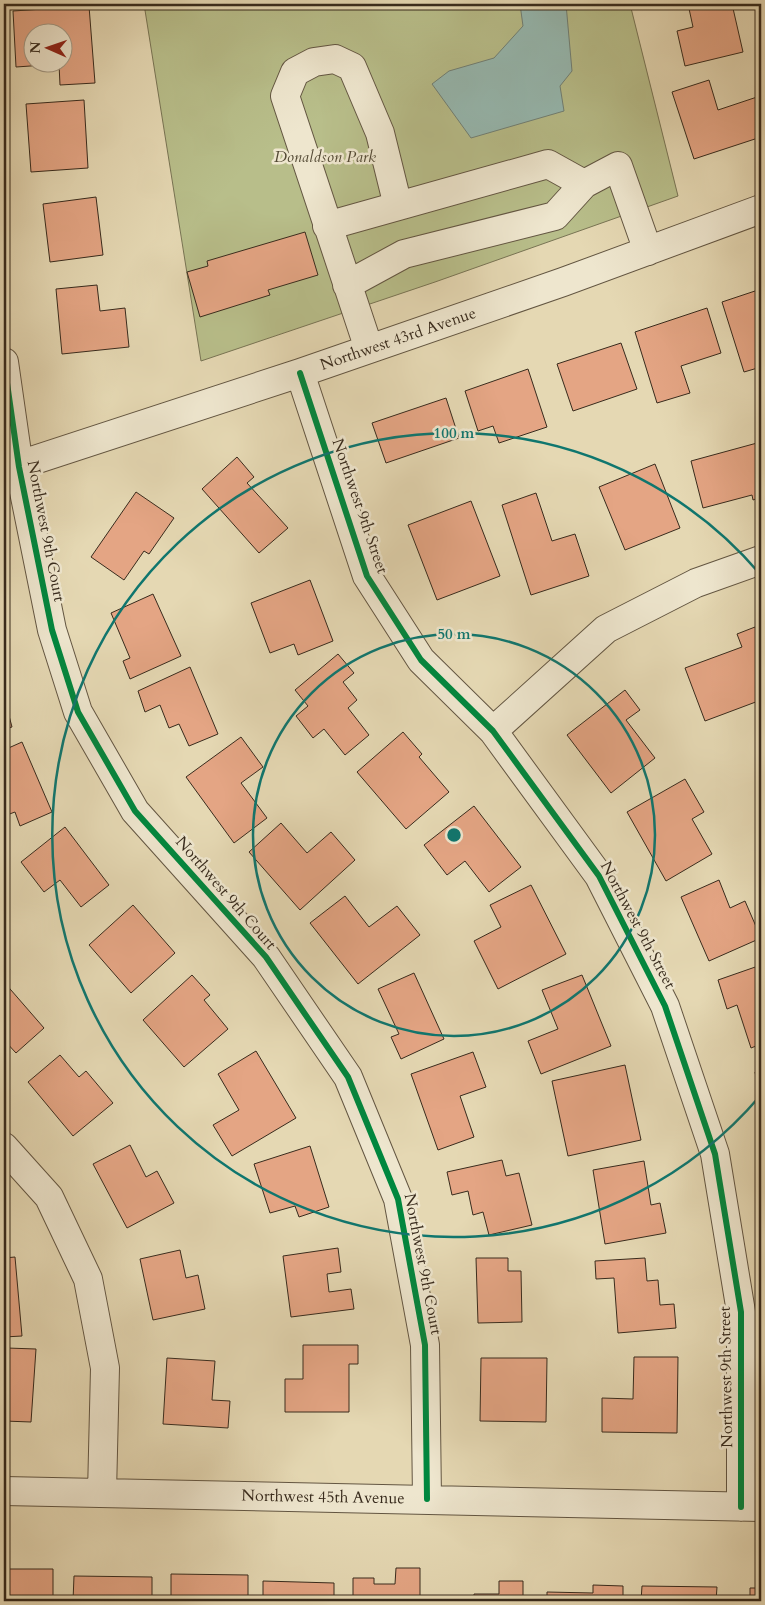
<svg xmlns="http://www.w3.org/2000/svg" width="765" height="1605" viewBox="0 0 765 1605" font-family="Cardo,serif">
<style>
.green{fill:#b8be8a;stroke:#787454}
.water{fill:#96b9b1;stroke:#708076}
.building{fill:#e4a584;stroke:#382b1d;fill-rule:evenodd}
.lines{fill:none;stroke-linecap:round;stroke-linejoin:round}
.minor-casing{stroke:#635642;stroke-width:30}
.minor{stroke:#eee6ce;stroke-width:28}
.cycleway-casing{stroke:#eee6ce;stroke-width:9}
.cycleway{stroke:#00873e;stroke-width:6}
.ring{fill:none;stroke:#0f766e;stroke-width:2.5}
.labels{text-anchor:middle;dominant-baseline:central;stroke-width:5;stroke-linejoin:round;paint-order:stroke}
.park-label{font-size:16px;font-style:italic;fill:#524833;stroke:#eee6ce}
.street-label{font-size:16px;fill:#382b1d;stroke:#eee6ce}
.centre{fill:#0f766e;stroke:#eee6ce;stroke-width:2.5}
.ring-label{font-size:15px;text-anchor:middle;font-weight:bold;fill:#0f766e;stroke:#eee6ce;stroke-width:5;stroke-linejoin:round;paint-order:stroke}
</style>
<rect width="100%" height="100%" fill="#e5d8b3"/>
<filter id="stains"><feTurbulence type="fractalNoise" baseFrequency=".004" numOctaves="4"/><feColorMatrix values="0 0 0 0 .2 0 0 0 0 .09 0 0 0 0 .02 0 0 0 .5 -.17"/></filter>
<radialGradient id="worn" r=".72"><stop offset=".6" stop-color="#630" stop-opacity="0"/><stop offset="1" stop-color="#630" stop-opacity=".3"/></radialGradient>
<!-- green -->
<path class="green" d="M144,4H630L678,196L435,282L201,361Z"/>
<!-- water -->
<path class="water" d="M520,4H566L572,71L560,86L564,111L471,138L432,84L449,71L494,58L523,26Z"/>
<!-- building -->
<path class="building" d="M688,4H732L743,52L685,66L677,31L693,27Z
M89,6L95,83L60,85L59,64L16,67L13,11ZM32,32H62V62H32Z
M709,80L718,110L757,97L761,112V137L694,159L672,92Z
M84,100L88,168L31,172L26,104Z
M96,197L103,255L50,262L43,204Z
M305,232L318,275L268,290L270,295L200,317L187,272L208,266L207,261Z
M97,285L100,311L125,308L129,347L62,354L56,289Z
M761,289V367L744,372L722,302Z
M707,308L721,353L681,366L690,393L657,403L635,332Z
M621,343L637,389L573,411L557,364Z
M528,369L547,427L499,443L493,426L478,431L465,391Z
M446,398L459,438L386,463L372,423Z
M757,443L761,460V497L753,500L752,495L703,508L691,461Z
M237,457L254,477L247,483L288,528L259,553L202,489Z
M655,464L680,528L625,550L599,487Z
M136,492L174,518L149,554L144,551L124,580L91,557Z
M536,493L552,541L575,534L589,576L531,595L502,505Z
M471,501L500,576L437,600L408,525Z
M310,580L333,641L298,655L294,644L270,653L251,603Z
M153,594L181,656L130,679L123,661L130,658L111,613Z
M755,627L761,644V682L757,684L761,695V700L705,721L685,668L742,647L737,634Z
M338,654L354,673L343,682L357,700L348,708L369,735L345,755L324,729L313,738L296,716L308,706L295,690Z
M190,667L218,734L189,746L179,724L169,728L160,705L145,712L138,691Z
M625,690L640,710L626,720L655,758L611,793L567,735Z
M4,697L12,727L4,729Z
M403,732L422,754L419,757L449,792L406,829L357,772Z
M241,737L263,767L241,783L267,818L234,843L186,777Z
M22,742L52,812L20,826L15,812L4,816V750Z
M685,779L704,812L692,819L712,854L666,881L627,812Z
M474,806L521,867L489,892L465,861L447,875L424,845Z
M281,823L307,853L331,832L355,860L300,910L249,852Z
M65,827L109,885L81,907L60,880L44,892L21,862Z
M719,880L730,908L745,901L761,938L709,961L681,897Z
M531,885L566,954L498,989L474,941L501,927L490,905Z
M345,896L369,927L397,906L420,935L358,984L310,923Z
M133,905L175,953L131,993L89,945Z
M761,965V1044L751,1048L737,1005L727,1009L718,980Z
M414,973L444,1039L401,1059L391,1037L399,1034L378,989Z
M192,975L210,995L204,1000L228,1029L184,1067L143,1020Z
M582,975L611,1046L541,1074L528,1041L558,1029L542,990Z
M4,982L44,1028L16,1053L4,1040Z
M256,1051L296,1118L232,1156L213,1125L239,1110L218,1074Z
M473,1052L486,1087L460,1096L474,1137L438,1150L411,1074Z
M60,1055L79,1077L86,1071L113,1103L73,1136L28,1082Z
M625,1065L641,1140L568,1156L552,1081Z
M761,1071V1103L755,1072Z
M130,1145L146,1177L157,1171L174,1203L127,1228L93,1164Z
M310,1146L329,1207L299,1217L295,1206L270,1213L254,1164Z
M502,1160L506,1176L519,1173L532,1225L489,1235L483,1212L473,1215L468,1191L452,1195L447,1172Z
M644,1161L651,1205L660,1203L666,1233L605,1244L593,1170Z
M338,1248L341,1272L327,1274L329,1292L351,1289L354,1309L291,1317L283,1256Z
M180,1250L186,1278L198,1275L205,1309L153,1320L140,1259Z
M15,1257L22,1336L4,1337V1258Z
M476,1258H508V1271H521L522,1322L478,1323Z
M645,1258L647,1281L658,1280L660,1305L674,1304L676,1328L618,1333L614,1278L596,1279L595,1261Z
M303,1345H358V1364H349V1412H285V1379H303Z
M7,1348L36,1349L31,1422L4,1421V1360H7Z
M634,1357H678L677,1433L602,1432V1398L633,1399Z
M167,1358L215,1361L212,1400L230,1401L228,1428L163,1424Z
M481,1358H547L546,1422L480,1421Z
M396,1568H420V1601H353V1578H374V1584H395Z
M4,1569H53V1601H4Z
M171,1574L248,1575V1601H171Z
M74,1576L152,1577V1601H73Z
M263,1581L334,1583V1601H263Z
M499,1581H523V1601H474V1594H499Z
M593,1585L623,1586V1601H547V1592L593,1593Z
M642,1586L717,1587L716,1601H641Z
M750,1588H761V1601H750Z"/>
<g class="lines">
<!-- minor casing -->
<g class="minor-casing">
<path id="minor" d="M327,226L548,164L584,184
M347,285L404,254L555,216L584,184L618,166L648,251
M369,349L285,96L295,72L314,62L335,59L352,67L380,133L398,206
M4,362L19,467L52,630L78,712L135,811L266,957L348,1077L398,1199L425,1345L427,1499
M300,373L367,576L421,660L493,731L599,876L665,1006L715,1154L741,1312V1507
M4,470L300,373L563,282L761,209
M493,731L606,629L696,583L761,560
M4,1147L49,1197L88,1279L105,1368L102,1493
M4,1491L761,1507"/>
</g>
<!-- minor -->
<use href="#minor" class="minor"/>
<!-- cycleway casing -->
<g class="cycleway-casing">
<path id="cycleway" d="M4,362L19,467L52,630L78,712L135,811L266,957L348,1077L398,1199L425,1345L427,1499
M300,373L367,576L421,660L493,731L599,876L665,1006L715,1154L741,1312V1507"/>
</g>
<!-- cycleway -->
<use href="#cycleway" class="cycleway"/>
</g>
<!-- distance rings -->
<g class="ring">
<circle cx="454" cy="835" r="201"/>
<path d="M760 1096A402 402 0 1 1 760 574"/>
</g>
<g class="labels">
<!-- park labels -->
<g class="park-label">
<text x="325" y="157">Donaldson Park</text>
</g>
<!-- street labels -->
<g class="street-label">
<text transform="translate(398 339) rotate(-19)">Northwest 43rd Avenue</text>
<text transform="translate(360 506) rotate(71)">Northwest 9th Street</text>
<text transform="translate(46 531) rotate(79)">Northwest 9th Court</text>
<text transform="translate(226 893) rotate(49)">Northwest 9th Court</text>
<text transform="translate(638 925) rotate(62)">Northwest 9th Street</text>
<text transform="translate(423 1264) rotate(79)">Northwest 9th Court</text>
<text transform="translate(726 1377) rotate(-91)">Northwest 9th Street</text>
<text transform="translate(323 1497) rotate(1)">Northwest 45th Avenue</text>
</g>
</g>
<circle cx="454" cy="835" r="8" class="centre"/>
<g class="ring-label">
<text x="454" y="438">100 m</text>
<text x="454" y="639">50 m</text>
</g>
<!-- margin -->
<rect width="765" height="1605" fill="none" stroke="#e5d8b3" stroke-width="20"/>
<rect x="5" y="5" width="755" height="1595" fill="none" stroke="#382b1d" stroke-width="2.5"/>
<rect x="10" y="10" width="745" height="1585" fill="none" stroke="#382b1d"/>
<!-- north arrow -->
<g transform="translate(48 48) rotate(272)"><circle r="24" fill="#eee6ce" stroke="#a59b87"/>
<path d="M0-4L9 19L0 12L-9 19Z" fill="#8f2418"/>
<text y="-8" font-size="14" font-weight="bold" text-anchor="middle" fill="#382b1d">N</text>
</g>
<rect width="100%" height="100%" filter="url(#stains)"/>
<rect width="100%" height="100%" fill="url(#worn)"/>
</svg>
